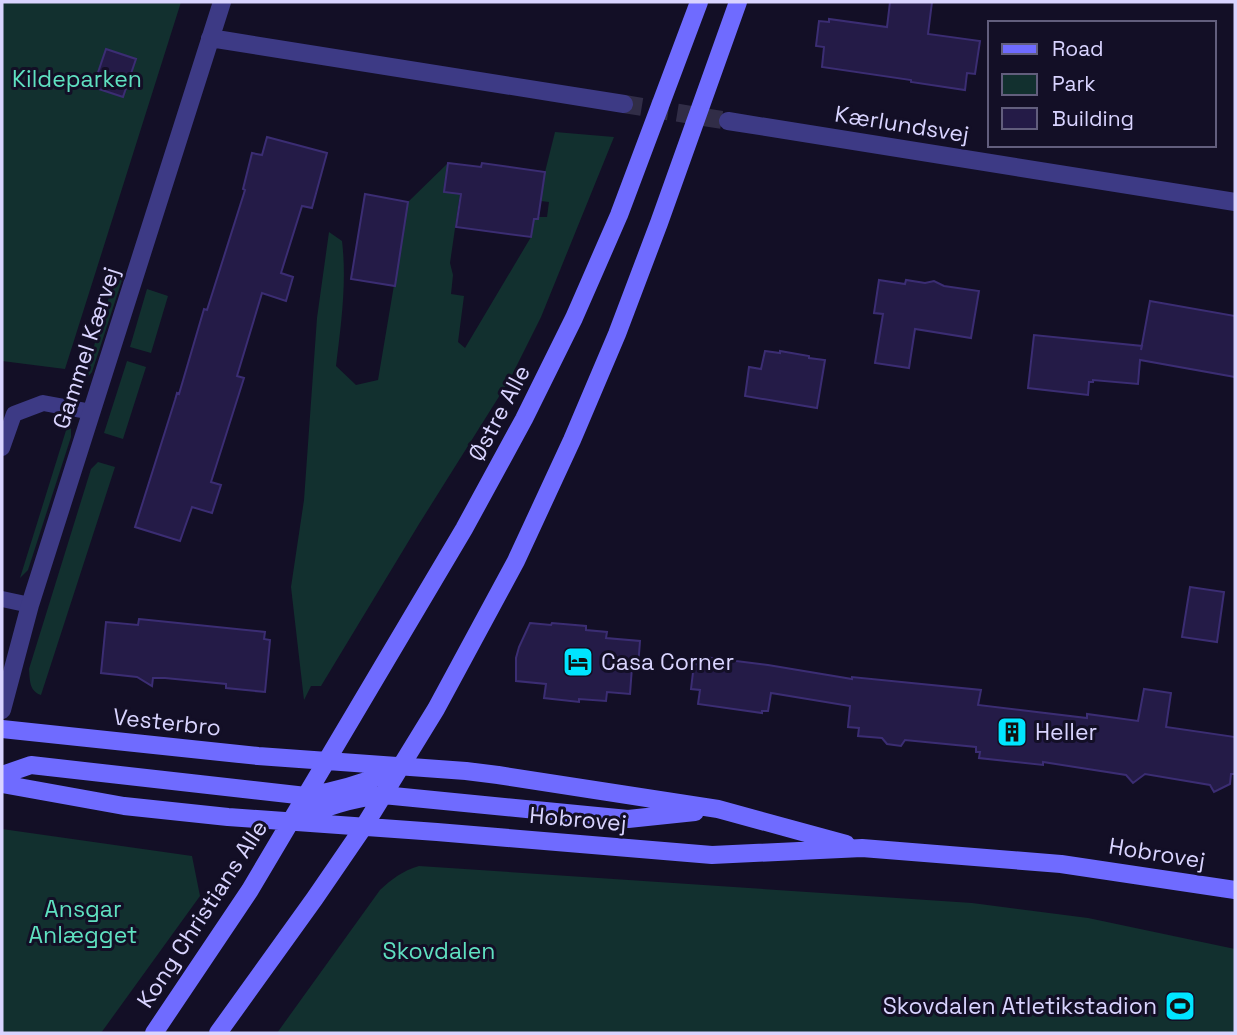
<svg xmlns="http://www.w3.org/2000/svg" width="1237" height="1035" viewBox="0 0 1237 1035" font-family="'Space Grotesk',sans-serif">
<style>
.green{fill:#12302f}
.building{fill:#241b47;stroke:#3b2d73;stroke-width:2}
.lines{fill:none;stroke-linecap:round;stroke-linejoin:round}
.street-tunnel{stroke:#312d47;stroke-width:18;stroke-dasharray:18 9;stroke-linecap:butt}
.lane{stroke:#3d3a85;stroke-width:16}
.street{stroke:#3d3a85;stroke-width:18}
.secondary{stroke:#6f6bff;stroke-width:18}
.labels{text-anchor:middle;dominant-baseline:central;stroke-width:6;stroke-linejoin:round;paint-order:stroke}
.park-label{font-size:23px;fill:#5fe0c0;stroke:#130f26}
.street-label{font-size:23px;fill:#d9d4ff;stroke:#130f26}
.poi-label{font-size:23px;fill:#d9d4ff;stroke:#130f26;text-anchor:start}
</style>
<rect width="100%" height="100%" fill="#130f26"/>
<!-- green -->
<path class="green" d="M2,2H181L65,369L2,361Z
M555,132L614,137L541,317L510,379L419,524L321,686H311L304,700L291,587L304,500L317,318L329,232L342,241C347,282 341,325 336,366L356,385L378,380L408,202L448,163L444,192L460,194L450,263L453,275L451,294L464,296L458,342L465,348L531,237L534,219H538L539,217H547L549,202L541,201L545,172Z
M122,270L125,271L92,372L87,378L83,382L116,274Z
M147,289L168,296L151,353L130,347Z
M127,361L146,367L123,439L104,433Z
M68,424L71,429V437L28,570L20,578Z
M98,462L115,467L41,695C29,691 30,680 29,669L91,469Z
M2,829L192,856L200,896L101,1033H2Z
M419,866L972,903L1088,918L1235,949V1033H277L380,890C392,879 402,871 419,866Z"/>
<!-- building -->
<path class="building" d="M890,2H932L928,34L980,41L975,74L967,73L965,90L911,82V80L822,67L824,47L816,46L819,21L829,22V19L887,27Z
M106,49L136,59L123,97L93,87Z
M267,137L327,153L312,208L302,206L281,273L293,277L286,301L262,293L237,376L244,378L211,482L221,485L212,513L192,507L180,541L135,527L175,400L177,393L179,394L204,309L207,310L245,190L243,189L252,153L262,155Z
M448,163L481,167L482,163L545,172L538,219H534L531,237L456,227L461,194L444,192Z
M365,194L408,202L395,286L351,279Z
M879,280L905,284L906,280L925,283L934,281L944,286L979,291L971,338L915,329L909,368L875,363L883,314L874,313Z
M1150,301L1235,316V377L1140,360L1138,384L1093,380V382H1089L1088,395L1028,388L1034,335L1142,346L1141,350Z
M765,351L780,353V351L809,356V358L825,360L817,408L745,396L749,367L761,369Z
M1190,587L1224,592L1217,642L1182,637Z
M139,619L265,632L264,639L270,640L265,692L226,688V684L165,678H153L152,686L137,677L101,673L106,622L138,625Z
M530,623L551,625L552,623L586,626V630L607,632L606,638L640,641L638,667H632L630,694L607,692L606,701L579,699V702L544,698L546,684L516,681V658L519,647Z
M704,657L768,665L852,679V677L981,690L978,705L1087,718V714L1138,721L1144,689L1171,693L1166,727L1235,737V774H1231L1230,784L1214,792L1210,785L1145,774L1133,783L1126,775L1043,762V765L979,758L980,752H976V747L905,740L901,746L887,744L882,738L858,736L859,728L848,727L850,706L771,693L768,711H762V713L698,704L700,690L691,689L694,664L703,665Z"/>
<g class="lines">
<!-- street-tunnel -->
<path class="street-tunnel" d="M624,104L728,121"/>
<!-- lane -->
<path class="lane" d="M2,448L14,414L43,403L92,412
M2,599L30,605"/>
<!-- street -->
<path class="street" d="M210,38L624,104
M728,121L1235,202
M2,710L30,605L222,2"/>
<!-- secondary -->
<path class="secondary" d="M2,729L258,756L466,771L498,775L718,809L846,844
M2,775L31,765L306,796C339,791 367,782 398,769
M2,784L124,806L228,817L437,832L712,855L862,848L1061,864L1235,890
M294,820C324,808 351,798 383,795L628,819L695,812
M154,1033L250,890L464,529L524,419L574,318L619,215L699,2
M218,1033L315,898L363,828L436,709L516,561L572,440L617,334L659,223L738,2"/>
</g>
<!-- icons -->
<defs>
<g id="hotel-square" transform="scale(1.575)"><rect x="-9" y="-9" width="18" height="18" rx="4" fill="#00e5ff" stroke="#130f26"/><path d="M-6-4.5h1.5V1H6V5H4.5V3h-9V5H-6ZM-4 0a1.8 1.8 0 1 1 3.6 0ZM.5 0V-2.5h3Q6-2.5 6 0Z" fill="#111"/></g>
<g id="building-square" transform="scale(1.575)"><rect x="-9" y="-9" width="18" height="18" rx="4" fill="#00e5ff" stroke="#130f26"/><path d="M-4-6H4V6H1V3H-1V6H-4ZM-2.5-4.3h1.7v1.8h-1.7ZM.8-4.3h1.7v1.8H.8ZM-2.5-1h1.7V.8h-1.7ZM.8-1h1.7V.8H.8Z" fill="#111"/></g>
<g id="stadium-square" transform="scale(1.575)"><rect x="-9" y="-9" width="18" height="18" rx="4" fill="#00e5ff" stroke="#130f26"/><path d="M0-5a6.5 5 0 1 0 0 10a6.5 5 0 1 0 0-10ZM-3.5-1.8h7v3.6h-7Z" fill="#111"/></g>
</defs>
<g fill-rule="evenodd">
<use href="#hotel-square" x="578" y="662"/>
<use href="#building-square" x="1012" y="732"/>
<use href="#stadium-square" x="1180" y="1006"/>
</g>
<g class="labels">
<!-- park labels -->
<g class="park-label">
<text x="77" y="79">Kildeparken</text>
<text x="83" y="909">Ansgar<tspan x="83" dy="26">Anlægget</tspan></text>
<text x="439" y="951">Skovdalen</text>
</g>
<!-- street labels -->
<g class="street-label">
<text transform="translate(902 124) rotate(9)">Kærlundsvej</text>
<text transform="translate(86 348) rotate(-72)">Gammel Kærvej</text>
<text transform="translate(499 413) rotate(-62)">Østre Alle</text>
<text transform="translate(167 722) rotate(6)">Vesterbro</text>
<text transform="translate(578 819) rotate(5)">Hobrovej</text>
<text transform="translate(1157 853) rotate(9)">Hobrovej</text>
<text transform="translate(202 914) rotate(-57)">Kong Christians Alle</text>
</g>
<!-- poi labels -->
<g class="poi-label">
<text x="601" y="662">Casa Corner</text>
<text x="1035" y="732">Heller</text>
<text x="1157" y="1006" text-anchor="end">Skovdalen Atletikstadion</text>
</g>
</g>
<!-- border -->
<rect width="1237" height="1035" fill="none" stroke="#d9d4ff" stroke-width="7"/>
<!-- legend -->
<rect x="988" y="21" width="228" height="126" fill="#130f26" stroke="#625e7d" stroke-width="2"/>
<rect x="1002" y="44" width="35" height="10" fill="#6f6bff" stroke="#625e7d" stroke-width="2"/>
<text x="1052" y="56" font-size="21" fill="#d9d4ff">Road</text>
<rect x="1002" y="74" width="35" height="21" fill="#12302f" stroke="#625e7d" stroke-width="2"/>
<text x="1052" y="91" font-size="21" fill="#d9d4ff">Park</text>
<rect x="1002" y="108" width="35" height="21" fill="#241b47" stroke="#625e7d" stroke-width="2"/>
<text x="1052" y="126" font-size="21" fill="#d9d4ff">Building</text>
</svg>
